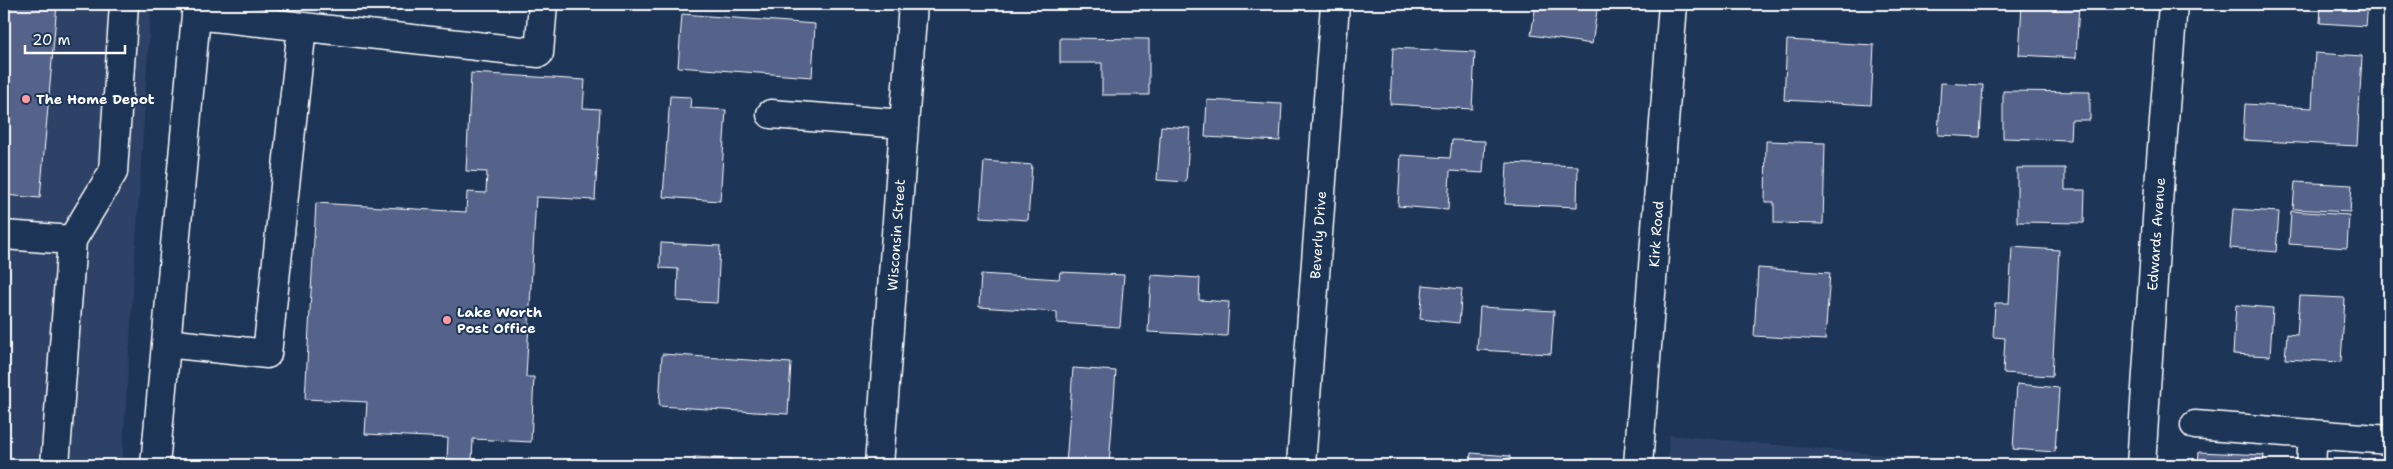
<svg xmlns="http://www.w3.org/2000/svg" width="2393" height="469" viewBox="0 0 2393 469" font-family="'Shantell Sans',sans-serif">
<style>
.built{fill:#2e4367}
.building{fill:#55648b;stroke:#fff}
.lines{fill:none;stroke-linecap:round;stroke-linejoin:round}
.minor-casing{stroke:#fff;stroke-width:31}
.minor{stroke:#1d3557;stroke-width:28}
.poi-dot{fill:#ff9aa2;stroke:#1d3557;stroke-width:2}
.labels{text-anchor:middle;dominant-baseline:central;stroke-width:4;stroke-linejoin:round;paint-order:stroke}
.poi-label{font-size:14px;font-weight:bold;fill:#fff;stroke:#1d3557;text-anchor:start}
.street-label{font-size:14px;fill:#fff;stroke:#1d3557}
</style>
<rect width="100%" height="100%" fill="#1d3557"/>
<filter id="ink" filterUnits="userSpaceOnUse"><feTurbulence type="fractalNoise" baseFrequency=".02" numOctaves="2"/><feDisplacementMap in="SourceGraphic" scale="10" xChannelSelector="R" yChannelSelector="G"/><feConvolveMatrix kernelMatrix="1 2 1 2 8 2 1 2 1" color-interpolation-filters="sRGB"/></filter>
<g filter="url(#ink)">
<!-- built -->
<path class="built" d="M4,4H151L122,465H4Z
M1669,435L1916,458L1915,465H1668Z"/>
<!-- building -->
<path class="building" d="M4,4H57L40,198L4,195Z
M1536,4H1598L1592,44L1531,35Z
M2022,4H2079L2076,58L2019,55Z
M2321,4H2368L2366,26L2320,23Z
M682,14L815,24L812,77L678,67Z
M1060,38L1149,39V95H1102V63H1060Z
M1787,40L1874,45L1871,105L1784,100Z
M1393,48L1475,52L1472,109L1390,104Z
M2315,53L2362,56L2357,146L2243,140L2245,104L2312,108Z
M471,73L585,80L583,108L600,109L595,200L536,197L526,377H534L531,442L473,439L472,461L447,459L448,438L365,434L367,402L305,399L316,203L466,212L467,192L486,193L487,172L466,171Z
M1941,83L1983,85L1980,137L1938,135Z
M2003,91L2090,92V120H2071L2070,140L2003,138Z
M670,96L691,97L690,108L726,110L720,201L663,197Z
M1207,100L1282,104L1280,141L1205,137Z
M1161,126L1190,128L1186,182L1157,180Z
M1452,140L1485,141L1483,173L1450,171L1448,210L1398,206L1401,155L1450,158Z
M1766,141L1825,143L1823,224L1774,223V202H1765Z
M984,161L1032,165L1028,220L980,217Z
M1507,163L1578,166L1577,207L1505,204Z
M2017,168H2065V190H2085L2084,223L2017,222Z
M2295,182L2352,185L2350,212L2293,209Z
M2233,209L2279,212L2276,252L2230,248Z
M2291,211L2349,215L2347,248L2289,244Z
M661,243L720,246L717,303L677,301L678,269L660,268Z
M2012,247L2059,250L2052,376L2003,373L2005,338L1993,337L1995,303H2009Z
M1758,268L1830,273L1825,340L1754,336Z
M1060,272L1124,275L1120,327L1057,323V312L979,307L981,274L1059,279Z
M1151,275L1200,278L1199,300L1229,302L1227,336L1148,332Z
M1423,285L1462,289L1459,323L1420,319Z
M2300,296L2345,298L2341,362L2285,359L2287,334L2297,335Z
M2236,305L2273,308L2270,356L2233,354Z
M1480,307L1554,311L1551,354L1477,350Z
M662,354L791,363L788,414L659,406Z
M1073,368L1116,371L1109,465H1066Z
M2017,384L2059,388L2055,452L2013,449Z
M2199,452L2264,455L2263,465H2198Z
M1471,453L1510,456V465H1470Z
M694,457L731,459V465H694Z"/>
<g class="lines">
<!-- minor casing -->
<g class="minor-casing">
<path id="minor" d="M196,15L539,53L543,4
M771,114L904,124
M4,235L72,240L113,172L124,4
M166,343L267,354L302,27
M2195,425L2389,440
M55,465L72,240
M155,465L197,4
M879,465L913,4
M1301,465L1335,4
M1638,465L1673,4
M2141,465L2160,173L2173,4
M2311,465L2313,434"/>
</g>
<!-- minor -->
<use href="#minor" class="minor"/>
</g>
</g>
<!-- markers -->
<g class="poi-dot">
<circle cx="26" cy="99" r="5"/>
<circle cx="447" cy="320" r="5"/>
</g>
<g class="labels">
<!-- poi labels -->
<g class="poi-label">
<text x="36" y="99">The Home Depot</text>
<text x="457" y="312">Lake Worth<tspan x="457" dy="16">Post Office</tspan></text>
</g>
<!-- street labels -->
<g class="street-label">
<text transform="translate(1656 234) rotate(-86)">Kirk Road</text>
<text transform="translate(2156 234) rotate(-86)">Edwards Avenue</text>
<text transform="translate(896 235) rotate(-86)">Wisconsin Street</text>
<text transform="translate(1318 235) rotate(-86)">Beverly Drive</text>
</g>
</g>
<!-- margin -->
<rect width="2393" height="469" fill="none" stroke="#1d3557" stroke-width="20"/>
<rect x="10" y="10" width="2373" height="449" fill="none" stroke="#fff" stroke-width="2" filter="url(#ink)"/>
<!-- scale -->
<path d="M25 45v8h100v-8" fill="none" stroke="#ffffff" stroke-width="2.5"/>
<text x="32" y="45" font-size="15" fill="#ffffff" stroke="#1d3557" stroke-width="4" paint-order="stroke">20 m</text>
</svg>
